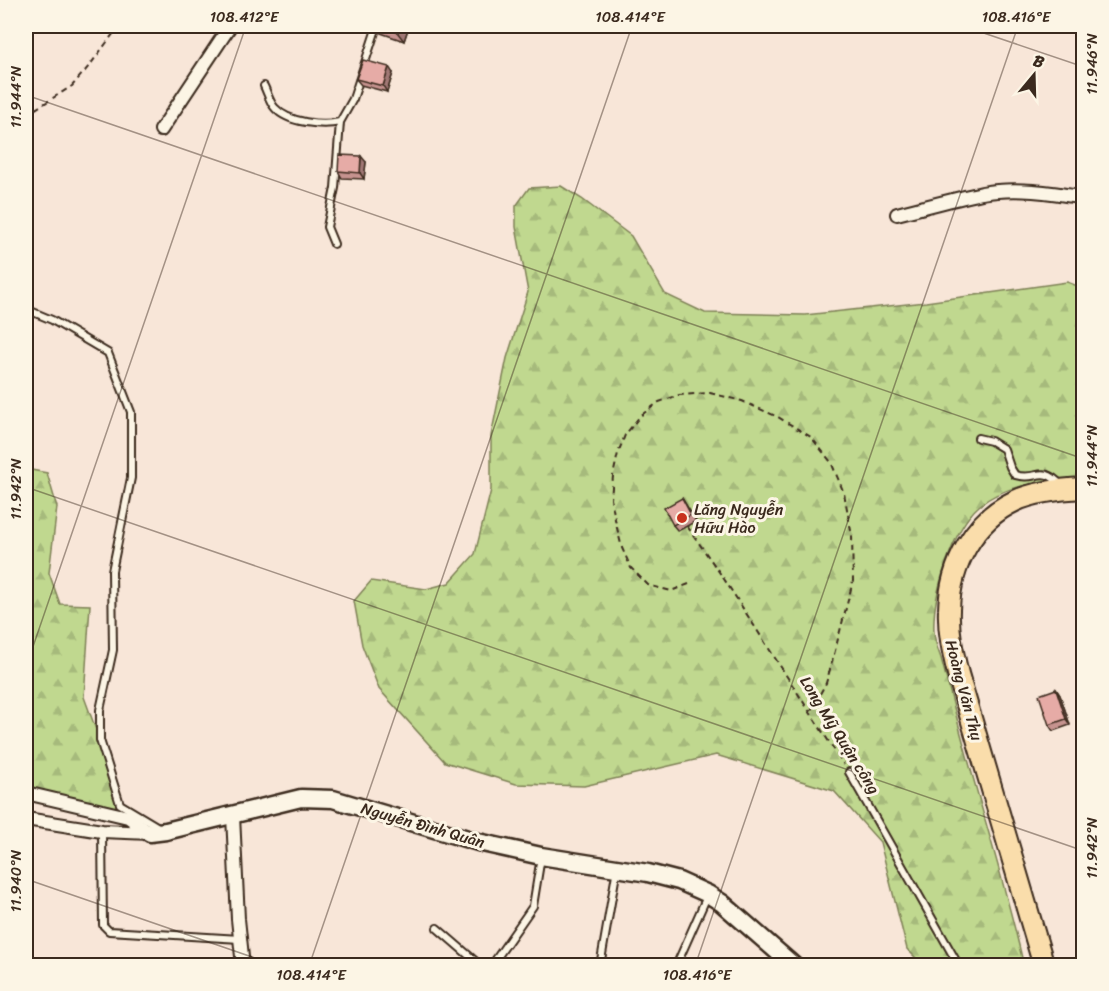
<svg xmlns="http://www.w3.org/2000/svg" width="1109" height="991" viewBox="0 0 1109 991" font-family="Sriracha,sans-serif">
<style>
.forest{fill:url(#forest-firs);stroke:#7e8156;stroke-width:1.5}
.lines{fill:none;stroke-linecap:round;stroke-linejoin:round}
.lane-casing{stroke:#3b2a1e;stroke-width:10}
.street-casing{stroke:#3b2a1e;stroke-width:16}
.secondary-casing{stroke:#3b2a1e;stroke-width:21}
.primary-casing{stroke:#3b2a1e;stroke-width:24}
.path{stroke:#3b2a1e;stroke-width:2;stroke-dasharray:6 4.5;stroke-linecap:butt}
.lane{stroke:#fcf5e5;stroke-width:6}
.street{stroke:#fcf5e5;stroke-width:12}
.secondary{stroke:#fcf5e5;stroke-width:16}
.primary{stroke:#faddab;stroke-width:20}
.wall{fill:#c6938f;stroke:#3b2a1e;stroke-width:1.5}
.shaded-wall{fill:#a17874;stroke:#3b2a1e;stroke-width:1.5}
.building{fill:#e6aba6;stroke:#3b2a1e;stroke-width:1.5}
.ticks{fill:none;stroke:#3b2a1e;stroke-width:1.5;stroke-opacity:0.45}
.poi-dot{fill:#c8321e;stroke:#fcf5e5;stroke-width:2}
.labels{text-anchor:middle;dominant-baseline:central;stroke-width:6;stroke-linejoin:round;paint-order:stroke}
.poi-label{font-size:16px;fill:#3b2a1e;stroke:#fcf5e5;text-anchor:start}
.street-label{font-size:16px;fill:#3b2a1e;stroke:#fcf5e5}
.neatline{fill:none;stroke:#3b2a1e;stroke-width:2}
.ticks-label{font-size:15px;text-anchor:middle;fill:#3b2a1e}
</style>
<defs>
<pattern id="forest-firs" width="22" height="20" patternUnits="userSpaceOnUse" patternTransform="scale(1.5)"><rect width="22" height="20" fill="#c0d88f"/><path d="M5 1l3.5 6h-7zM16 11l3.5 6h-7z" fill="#a6ba7b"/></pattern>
</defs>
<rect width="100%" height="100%" fill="#f8e6d8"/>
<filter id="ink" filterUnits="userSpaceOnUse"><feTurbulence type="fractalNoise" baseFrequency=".0167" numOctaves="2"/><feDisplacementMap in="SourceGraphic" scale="12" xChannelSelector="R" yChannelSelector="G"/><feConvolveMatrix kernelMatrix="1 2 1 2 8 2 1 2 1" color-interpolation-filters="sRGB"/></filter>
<g filter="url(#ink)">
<!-- forest -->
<path class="forest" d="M561,186L582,199L631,236L665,294L705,313L805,315L926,302L1067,282L1083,288V478C1049,482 1007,482 979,506C952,529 932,597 934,632C934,640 938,650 941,658C946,677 951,696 956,715C977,796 1003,876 1022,958L1006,965H923L907,949L880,842L834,791L716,755L584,786L516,784L445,762L379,689L362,645L354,601L371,581L426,589L449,583L475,554L491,490V436L507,358L528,292L516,227V206L529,188Z
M26,469L47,473L57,507L49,573L60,604L90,605L84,697L128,817L26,791Z"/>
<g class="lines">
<!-- lane casing -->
<g class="lane-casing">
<path id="lane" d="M264,86C267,92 270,103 275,108C288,123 323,126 340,122
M334,244L327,227L335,188L340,122L353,99L377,26
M26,309L52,320L108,353L131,412V478L112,571L113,650L100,710V740L120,804L160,828
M978,438L991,441L1004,449L1010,467L1015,475C1038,482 1041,463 1062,486
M849,772L959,966
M102,831L103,925L109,931L240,939
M437,928L481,966
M487,966L494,962L533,906L541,857
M600,966L617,868
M676,966L708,894
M775,966L781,955"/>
</g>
<!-- street casing -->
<g class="street-casing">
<path id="street" d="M161,130L230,26
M897,214C925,207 954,199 982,193C1015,187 1051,192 1084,198
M26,793L128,817L150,833
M233,816L238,919L243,966
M26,819L102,831L150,833"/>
</g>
<!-- secondary casing -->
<g class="secondary-casing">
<path id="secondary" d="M150,833L166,831L301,798L333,799L478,842L541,856L648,873L679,881L708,894L722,903L794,966"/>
</g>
<!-- primary casing -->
<g class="primary-casing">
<path id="primary" d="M1044,966L958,674C953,653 948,632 949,610C950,565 974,520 1015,501C1034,492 1064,489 1084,488"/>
</g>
<!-- path -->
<path class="path" d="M26,115L72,86L90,65L119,26
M687,526L724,579L844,765
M689,584L671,591L648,585L631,568L622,548L616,524L611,499L613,476L618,453L625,435L640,416L659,402L679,395L710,393L742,401L778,417L811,437L831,462L844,493L852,536L853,581L831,666L826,683L810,712"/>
<!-- lane -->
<use href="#lane" class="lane"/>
<!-- street -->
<use href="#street" class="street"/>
<!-- secondary -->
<use href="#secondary" class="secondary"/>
<!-- primary -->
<use href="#primary" class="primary"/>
</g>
<!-- wall -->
<path class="wall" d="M375,26H409L404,41L381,33Z
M393,73L387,92L361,85L356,79Z
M366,162L364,179L342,178L338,171Z
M682,498L696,521L678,531L673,525Z
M1056,689L1060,695L1070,725L1053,731L1049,725Z"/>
<!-- shaded-wall -->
<path class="shaded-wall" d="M400,26H409L404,41L397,32Z
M389,67L393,73L387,92L383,86Z
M361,156L366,162L364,179L360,173Z
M1056,689L1060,695L1070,725L1066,719Z"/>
<!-- building -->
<path class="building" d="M378,26H400L397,32Z
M363,60L389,67L383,86L356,79Z
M339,155L361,156L360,173L338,171Z
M682,498L691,515L673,525L664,508Z
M1078,513H1083V538Z
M1056,689L1066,719L1049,725L1039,695Z"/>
</g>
<!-- ticks -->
<path class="ticks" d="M963,26L1084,67M26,95L1084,459M26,487L1084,851M26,667L246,26M26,879L278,966M309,966L632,26M695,966L1018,26M1081,966L1084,957"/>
<!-- markers -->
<circle class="poi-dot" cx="682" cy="518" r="6"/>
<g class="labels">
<!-- poi labels -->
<g class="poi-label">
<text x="694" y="509">Lăng Nguyễn<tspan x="694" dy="18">Hữu Hào</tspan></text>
</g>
<!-- street labels -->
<g class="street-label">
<text transform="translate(964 690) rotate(75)">Hoàng Văn Thụ</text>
<text transform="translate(840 735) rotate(58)">Long Mỹ Quận công</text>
<text transform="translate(423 825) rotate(16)">Nguyễn Đình Quân</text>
</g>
</g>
<!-- margin -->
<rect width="1109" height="991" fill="none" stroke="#fcf5e5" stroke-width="66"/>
<!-- north arrow -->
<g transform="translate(1034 75) rotate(19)" stroke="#fcf5e5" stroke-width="4.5" paint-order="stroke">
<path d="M0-4.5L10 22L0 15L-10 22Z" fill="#3b2a1e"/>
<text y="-9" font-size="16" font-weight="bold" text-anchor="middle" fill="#3b2a1e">B</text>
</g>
<rect x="33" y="33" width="1043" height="925" class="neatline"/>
<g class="ticks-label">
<text x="244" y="22">108.412°E</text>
<text x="630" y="22">108.414°E</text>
<text x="1016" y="22">108.416°E</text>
<text transform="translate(1092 64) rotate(-90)" y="5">11.946°N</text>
<text transform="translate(16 97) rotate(-90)" y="5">11.944°N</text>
<text transform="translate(1092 456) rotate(-90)" y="5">11.944°N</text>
<text transform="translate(16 489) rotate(-90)" y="5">11.942°N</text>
<text transform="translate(1092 848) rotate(-90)" y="5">11.942°N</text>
<text transform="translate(16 881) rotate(-90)" y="5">11.940°N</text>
<text x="311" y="980">108.414°E</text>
<text x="697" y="980">108.416°E</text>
</g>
</svg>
